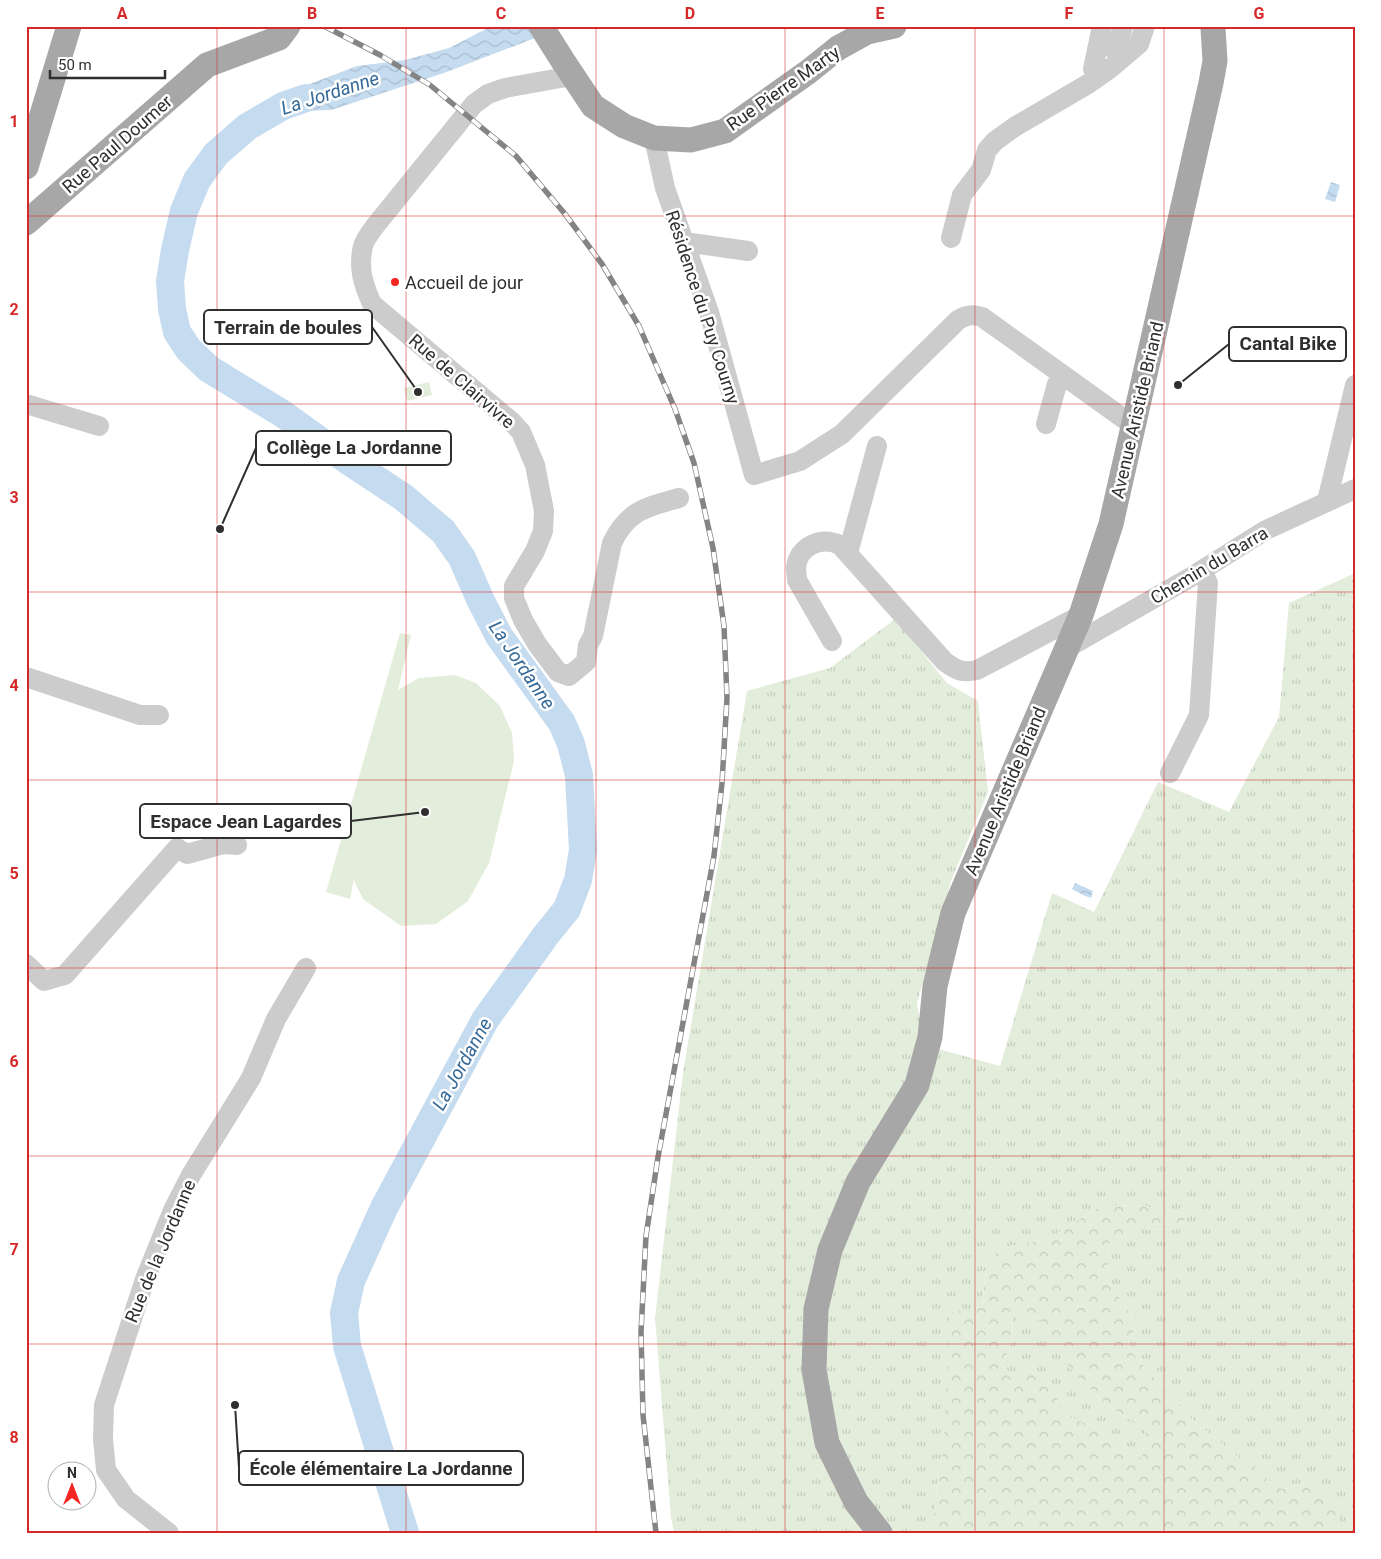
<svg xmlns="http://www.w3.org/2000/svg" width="1381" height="1559" viewBox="0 0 1381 1559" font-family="Roboto,sans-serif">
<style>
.grass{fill:url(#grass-tufts)}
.forest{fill:url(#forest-crowns);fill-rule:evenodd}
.garden{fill:#e3eddb}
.water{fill:url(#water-waves)}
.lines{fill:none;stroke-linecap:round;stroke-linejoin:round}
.river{stroke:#c5dbef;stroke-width:28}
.minor{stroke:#ccc;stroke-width:20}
.major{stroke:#a7a7a7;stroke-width:25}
.rail-casing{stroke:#848484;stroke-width:5.5}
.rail{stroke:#fff;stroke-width:4;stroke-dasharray:11;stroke-linecap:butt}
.grid{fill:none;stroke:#d62828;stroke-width:1;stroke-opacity:0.55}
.poi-dot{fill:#f52521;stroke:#fff;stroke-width:2}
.labels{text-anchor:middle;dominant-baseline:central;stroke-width:5;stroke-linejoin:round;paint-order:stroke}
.street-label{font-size:18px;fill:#2f2f2f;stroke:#fff}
.poi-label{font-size:18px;fill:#2f2f2f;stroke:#fff;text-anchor:start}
.water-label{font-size:19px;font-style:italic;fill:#356998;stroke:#fff}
.leader{fill:none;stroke:#2f2f2f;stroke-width:2}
.callout-dot{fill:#2f2f2f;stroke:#fff;stroke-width:2}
.callout{fill:#fff;stroke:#2f2f2f;stroke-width:2}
.callout-label{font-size:19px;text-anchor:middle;font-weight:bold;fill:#2f2f2f}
.neatline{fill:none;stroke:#d62828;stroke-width:2}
.grid-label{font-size:16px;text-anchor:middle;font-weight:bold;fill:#d62828}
</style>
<defs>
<pattern id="grass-tufts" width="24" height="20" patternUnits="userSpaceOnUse" patternTransform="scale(1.25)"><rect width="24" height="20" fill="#e3eddb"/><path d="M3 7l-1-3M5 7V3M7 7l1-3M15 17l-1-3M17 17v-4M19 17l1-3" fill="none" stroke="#c3ccbc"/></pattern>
<pattern id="forest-crowns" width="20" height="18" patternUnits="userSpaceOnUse" patternTransform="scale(1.25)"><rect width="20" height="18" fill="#e3eddb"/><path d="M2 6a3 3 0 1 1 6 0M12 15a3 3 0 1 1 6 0" fill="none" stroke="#c3ccbc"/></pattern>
<pattern id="water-waves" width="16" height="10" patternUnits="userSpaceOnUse" patternTransform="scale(1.25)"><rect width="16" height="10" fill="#c5dbef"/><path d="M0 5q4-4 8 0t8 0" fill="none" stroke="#aabccd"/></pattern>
</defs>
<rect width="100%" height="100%" fill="#fff"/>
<!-- grass -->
<path class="grass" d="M1355,573V1533H1338L1339,1519L1303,1483L1284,1489L1275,1487L1258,1468L1238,1457L1188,1416L1128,1348L1137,1322L1107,1280L1109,1244L1138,1230L1181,1229L1186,1214L1139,1205L1101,1206L1048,1239L1005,1247L987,1259L982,1306L944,1440L937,1482L935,1514L915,1533H674L671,1518L655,1318L683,1073L747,691L830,668L895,619L947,683L978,701L988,792L951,881L917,1003L924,1045L1000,1066L1052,893L1094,912L1158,782L1229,812L1279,717L1289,603Z
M1010,1311H1026L1047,1326L1061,1356L1082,1382L1105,1403L1146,1431L1142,1458L1090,1425L1062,1414L1054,1389L1030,1363L1014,1375L1001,1365L1011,1345L1013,1325Z"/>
<!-- forest -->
<path class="forest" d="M1139,1205L1186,1214L1182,1229L1138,1230L1109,1244L1107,1280L1137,1322L1128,1348L1188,1416L1238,1457L1258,1468L1275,1487L1284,1489L1303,1483L1317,1486L1333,1498L1339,1519L1338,1533H915L935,1513L937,1482L944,1440L949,1313L982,1306L987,1259L1005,1247L1048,1239L1101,1206ZM1026,1311L1047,1326L1061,1357L1082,1382L1105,1403L1146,1431L1142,1458L1090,1425L1062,1414L1054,1389L1030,1363L1014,1375L1001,1365L1011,1345L1013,1325L1010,1312Z"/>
<!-- garden -->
<path class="garden" d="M429,382L432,395L407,401L404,388Z
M400,633L411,635L398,690L419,678L455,675L476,683L500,706L512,733L514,761L489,863L468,901L436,924L401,926L363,899L355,883L354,879L350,899L326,892Z"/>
<!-- water -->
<path class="water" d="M492,26H554L535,38L444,73L331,110L272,112L307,85L357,66L405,60L449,48Z
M1331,182L1340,185L1335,202L1325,199Z
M1075,883L1093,891L1091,898L1083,895L1072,889Z"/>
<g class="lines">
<!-- river -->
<path class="river" d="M306,98L283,106L247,127L216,154L197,180L184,211L175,250L170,281L172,309L177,332L189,350L209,369L283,414L347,460L403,497L443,531L462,558L480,599L499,636L562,723L571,744L579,775L583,850L578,880L567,909L546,935L485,1020L384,1208L351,1281L344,1313L347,1346L405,1533"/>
<!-- minor -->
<path class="minor" d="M1120,60L1116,53L1123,26
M572,76L505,88L488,94L474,104L375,226C371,232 365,239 363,246C358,268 363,284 372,304L512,422L521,432L535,465L544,511L543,531L535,551L514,586V598L523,620L537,644L558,672L569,676L586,662L588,645L593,636L612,543C628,510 647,507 679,498
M1098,77L1093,69L1102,26
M654,138L665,188L709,312L754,475L800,461L842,434L958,320C967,315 972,314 982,317L1134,426
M951,238L962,195L981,170L987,150L995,141L1016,126L1088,84L1112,67L1139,44L1145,26
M684,242L748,251
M26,404L99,426
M1046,424L1057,384L1063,376
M1327,501L1355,385
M848,553L877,446
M832,641L797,580C797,577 796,572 796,568C798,546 821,536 840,545L945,662C958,671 962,673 977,670L1081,615
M1067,648L1191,577L1266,530L1355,489
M26,677L140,715H159
M1170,773L1199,715L1208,583L1202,571
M26,964L44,981L65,975L177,848L187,854L223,844L237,845
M169,1533L126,1499L106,1470L103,1439L104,1405L145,1279L173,1210L191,1175L251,1078L276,1019L306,968"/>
<!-- major -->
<path class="major" d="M541,26L563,61L593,106L624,126L654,138L691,140L725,131L808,72L838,48L867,32L894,26
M26,167L69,26
M26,223L207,65L279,38L288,26
M880,1533L856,1502L827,1443L814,1370L816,1309L830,1250L858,1182L917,1085L930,1037L935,986L953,913L1081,615L1111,524L1211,83L1215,61L1213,28"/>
<!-- rail casing -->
<g class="rail-casing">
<path id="rail" d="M324,26L380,55L430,85L516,156L565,214L602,264L639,326L675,409L694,463L713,548L724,626L727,698L722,783L714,856L658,1157L646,1236L641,1332L643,1415L656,1533"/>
</g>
<!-- rail -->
<use href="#rail" class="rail"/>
</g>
<!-- grid -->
<path class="grid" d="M217,26V1533M406,26V1533M596,26V1533M785,26V1533M975,26V1533M1164,26V1533M26,216H1355M26,404H1355M26,592H1355M26,780H1355M26,968H1355M26,1156H1355M26,1344H1355"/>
<!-- markers -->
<circle class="poi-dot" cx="395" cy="282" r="5"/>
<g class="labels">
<!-- street labels -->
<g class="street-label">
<text transform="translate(783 88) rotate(-35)">Rue Pierre Marty</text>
<text transform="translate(117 144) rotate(-41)">Rue Paul Doumer</text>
<text transform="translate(703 307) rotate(72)">Résidence du Puy Courny</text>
<text transform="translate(462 381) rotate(41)">Rue de Clairvivre</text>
<text transform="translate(1137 410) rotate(-77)">Avenue Aristide Briand</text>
<text transform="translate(1209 565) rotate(-31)">Chemin du Barra</text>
<text transform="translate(1005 791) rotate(-67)">Avenue Aristide Briand</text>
<text transform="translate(160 1251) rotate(-67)">Rue de la Jordanne</text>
</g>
<!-- poi labels -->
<g class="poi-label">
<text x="405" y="282">Accueil de jour</text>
</g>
<!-- water labels -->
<g class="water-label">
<text transform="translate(330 93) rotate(-18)">La Jordanne</text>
<text transform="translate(522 665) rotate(56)">La Jordanne</text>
<text transform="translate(462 1064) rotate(-61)">La Jordanne</text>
</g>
</g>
<!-- callouts -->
<path class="leader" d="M418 392L372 327M1178 385L1229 344M220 529L256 448M425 812L351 821M235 1405L239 1468"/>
<g class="callout-dot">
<circle cx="418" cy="392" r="5"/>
<circle cx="1178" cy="385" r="5"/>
<circle cx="220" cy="529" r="5"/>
<circle cx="425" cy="812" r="5"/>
<circle cx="235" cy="1405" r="5"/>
</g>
<g class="callout">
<rect x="204" y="310" width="168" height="34" rx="5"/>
<rect x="1229" y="327" width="117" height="34" rx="5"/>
<rect x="256" y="431" width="195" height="34" rx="5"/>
<rect x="140" y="804" width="211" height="34" rx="5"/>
<rect x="239" y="1451" width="284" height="34" rx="5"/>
</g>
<g class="callout-label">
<text x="288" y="334">Terrain de boules</text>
<text x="1288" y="350">Cantal Bike</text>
<text x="354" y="454">Collège La Jordanne</text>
<text x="246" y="828">Espace Jean Lagardes</text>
<text x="381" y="1475">École élémentaire La Jordanne</text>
</g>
<!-- border -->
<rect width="1381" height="1559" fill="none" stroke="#ffffff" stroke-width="55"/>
<!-- north arrow -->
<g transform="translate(72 1486)"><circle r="24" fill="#ffffff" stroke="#acacac"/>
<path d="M0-4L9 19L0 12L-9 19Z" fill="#f52521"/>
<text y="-8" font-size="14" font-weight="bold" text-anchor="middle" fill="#2f2f2f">N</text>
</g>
<!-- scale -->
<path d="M50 70v8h115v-8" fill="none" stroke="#2f2f2f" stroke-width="2.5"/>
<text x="58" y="70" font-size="15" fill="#2f2f2f" stroke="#ffffff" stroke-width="4" paint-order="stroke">50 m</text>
<rect x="28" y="28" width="1326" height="1504" class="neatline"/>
<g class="grid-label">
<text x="122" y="19">A</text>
<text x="312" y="19">B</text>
<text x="501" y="19">C</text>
<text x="690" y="19">D</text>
<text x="880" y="19">E</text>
<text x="1069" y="19">F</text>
<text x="1259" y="19">G</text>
<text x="14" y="127">1</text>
<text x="14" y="315">2</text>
<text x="14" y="503">3</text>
<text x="14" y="691">4</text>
<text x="14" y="879">5</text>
<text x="14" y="1067">6</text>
<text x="14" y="1255">7</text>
<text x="14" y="1443">8</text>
</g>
</svg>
